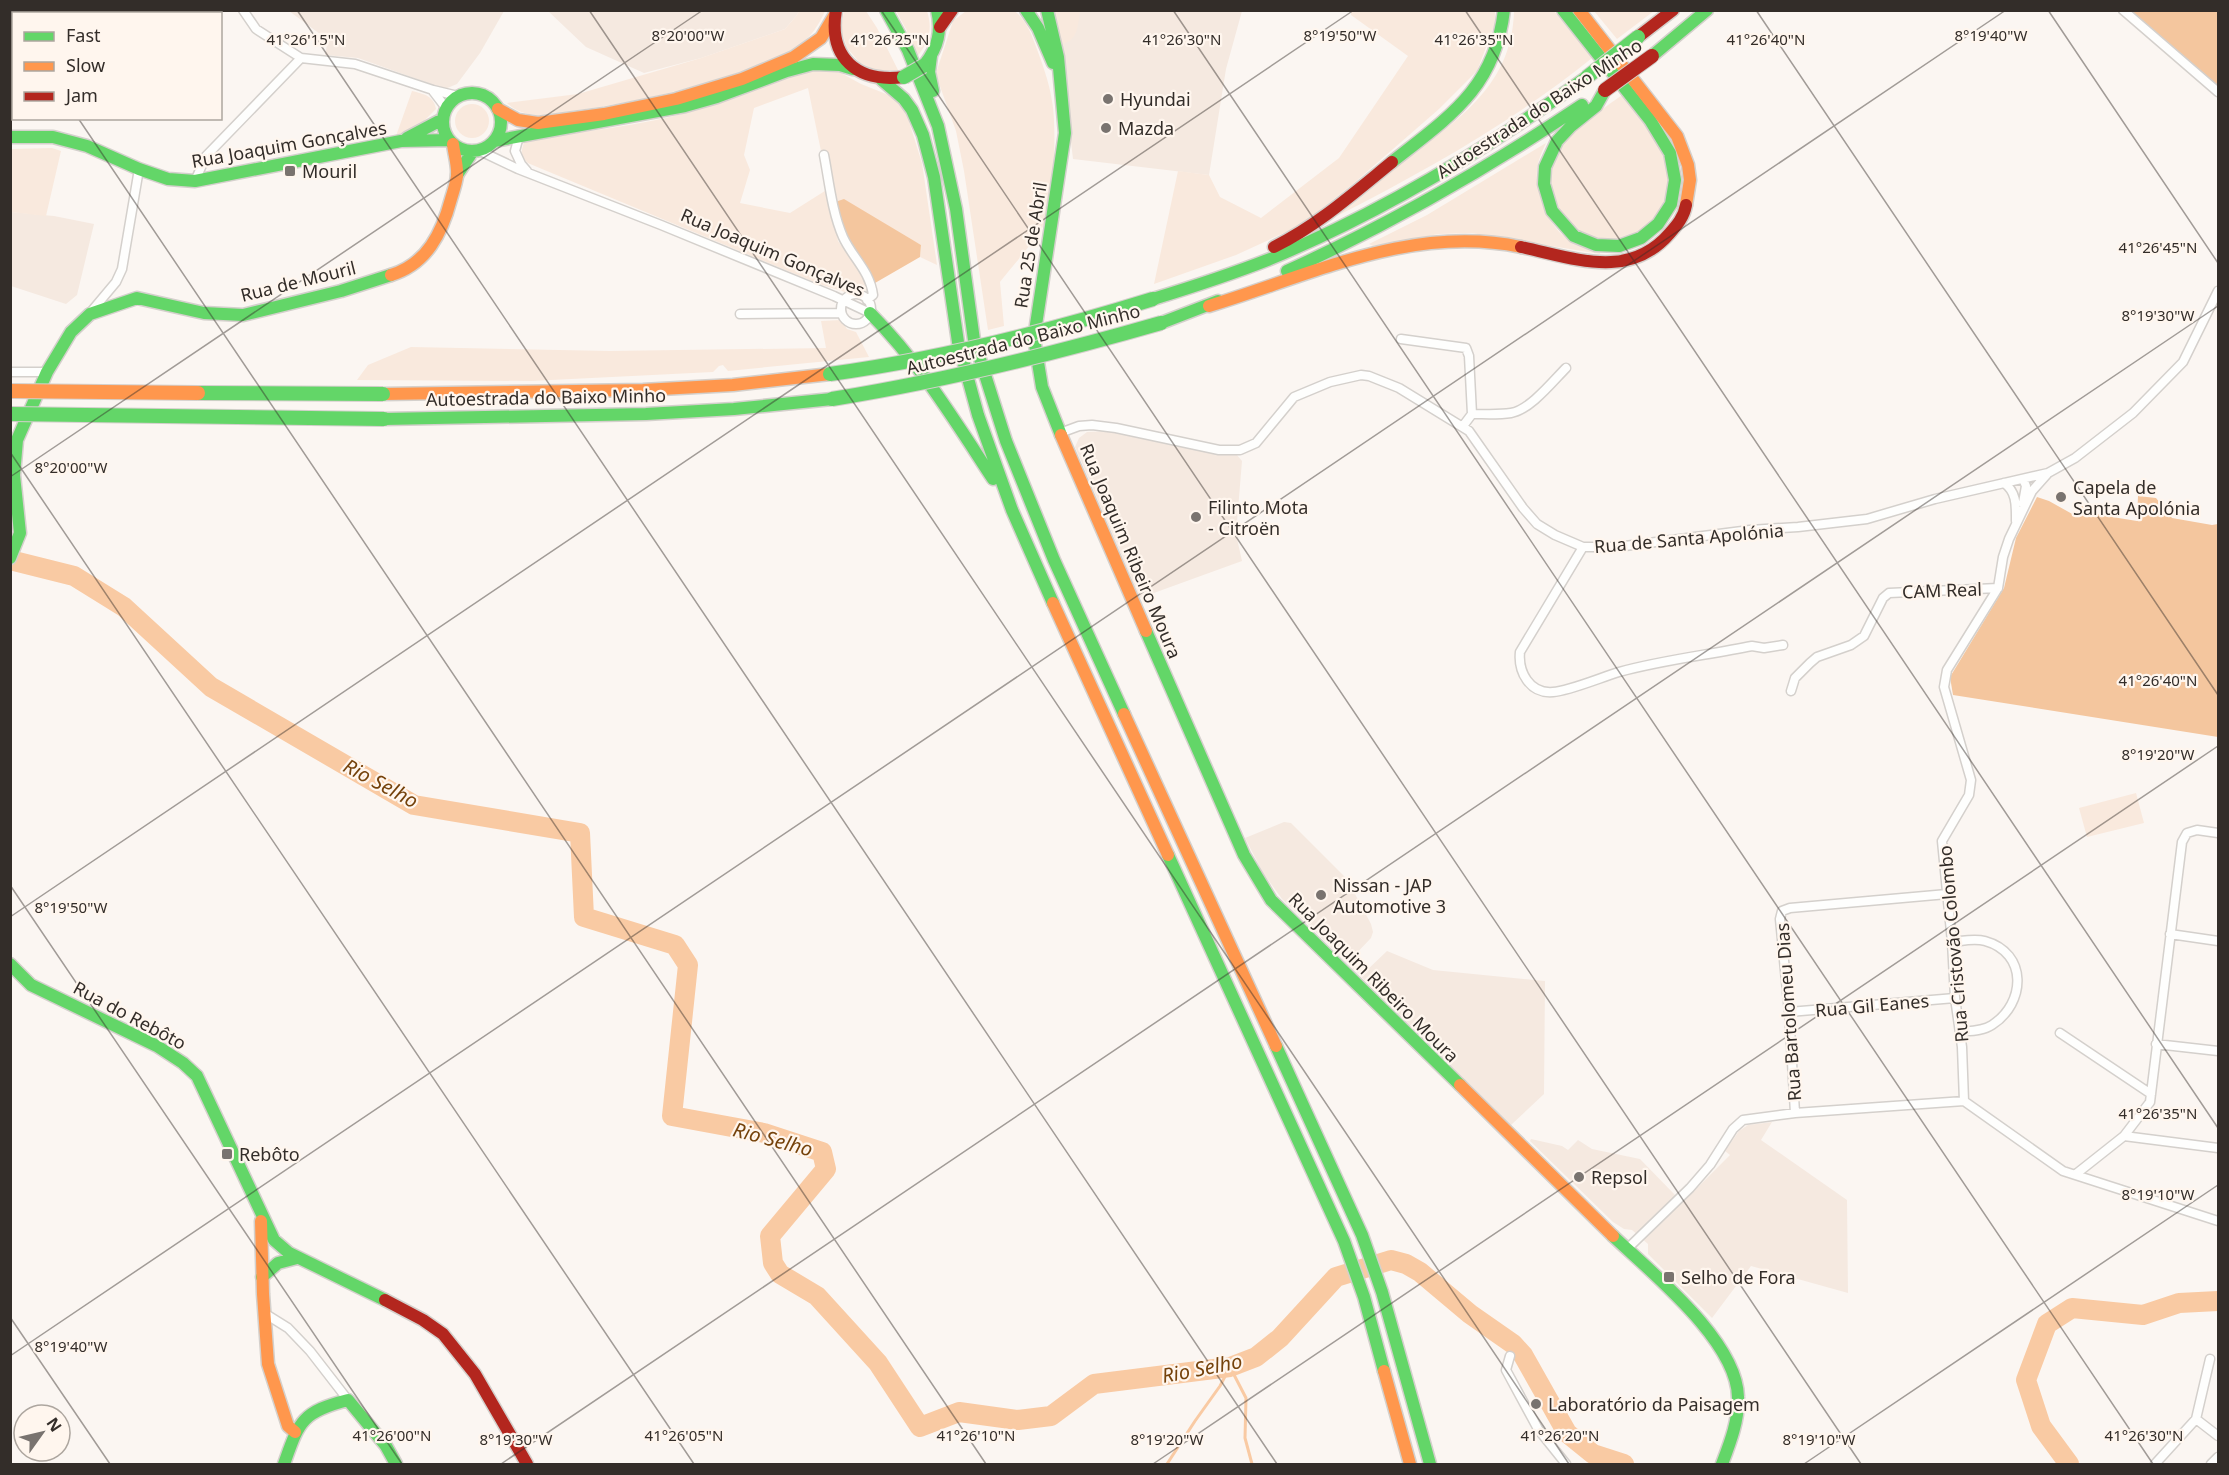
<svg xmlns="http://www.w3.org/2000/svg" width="2229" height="1475" viewBox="0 0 2229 1475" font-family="'Noto Sans',sans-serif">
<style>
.built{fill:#f5e9e0}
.green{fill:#f9e9dd}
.forest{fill:#f4c69e}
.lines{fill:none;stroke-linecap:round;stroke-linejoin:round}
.stream{stroke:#f9caa3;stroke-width:3}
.river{stroke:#f9caa3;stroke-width:20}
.street-casing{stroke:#d4d0cc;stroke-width:11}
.fast-casing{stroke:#d4d0cc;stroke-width:15}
.slow-casing{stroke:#d4d0cc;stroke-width:15}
.jam-casing{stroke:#d4d0cc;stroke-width:15}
.street{stroke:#fefefd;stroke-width:8}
.fast{stroke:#63d668;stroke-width:12}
.slow{stroke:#ff974d;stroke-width:12}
.jam{stroke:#b3261e;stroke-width:12}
.fast-bridge-casing{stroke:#d4d0cc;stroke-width:16;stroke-linecap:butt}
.slow-bridge-casing{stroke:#d4d0cc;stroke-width:16;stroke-linecap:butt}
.jam-bridge-casing{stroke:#d4d0cc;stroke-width:16;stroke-linecap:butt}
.fast-bridge{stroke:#63d668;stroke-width:14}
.slow-bridge{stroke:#ff974d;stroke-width:14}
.jam-bridge{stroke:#b3261e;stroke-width:14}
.ticks{fill:none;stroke:#332d29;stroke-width:1.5;stroke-opacity:0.45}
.poi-dot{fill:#79736f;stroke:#fff6ee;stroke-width:2}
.labels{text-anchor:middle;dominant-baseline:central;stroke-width:4.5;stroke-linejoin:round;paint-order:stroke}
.poi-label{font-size:18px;fill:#332d29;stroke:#fff6ee;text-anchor:start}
.street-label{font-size:18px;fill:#332d29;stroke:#fff6ee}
.water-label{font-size:20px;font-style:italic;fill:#75420b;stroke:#fff6ee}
.ticks-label{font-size:15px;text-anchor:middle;fill:#332d29;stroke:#fff6ee;stroke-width:4.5;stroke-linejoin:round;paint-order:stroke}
</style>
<rect width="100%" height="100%" fill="#fbf6f2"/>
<!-- built -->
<path class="built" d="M1052,10L1242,11L1226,69L1209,175L1073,159L1062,67Z
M289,11H504L480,53L457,84L445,89L358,58L325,55L328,40Z
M548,11H799L797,15L785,29L701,58L644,73L586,47Z
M11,212L54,216L94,224L77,295L66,304L11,286Z
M1108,431L1134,435L1220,455H1237L1242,461L1236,534L1242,561L1140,598L1075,447L1079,438L1087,432Z
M1284,822L1291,823L1347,879L1371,924L1373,932L1371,938L1351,959L1364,973L1387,951L1433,970L1545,981L1544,1094L1511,1125L1282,899L1263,873L1245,838Z
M1772,1122L1761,1140L1847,1200L1848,1293L1751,1266L1712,1318L1648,1254V1244L1632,1230L1624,1229L1613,1222L1530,1141L1531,1139L1562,1146L1568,1150L1578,1140L1592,1149L1640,1159L1676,1196L1684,1201L1730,1155L1725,1151L1739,1131L1748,1125Z"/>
<!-- green -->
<path class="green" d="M1013,10C1024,17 1031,32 1035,44C1042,63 1049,81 1052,101C1057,128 1054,193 1046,220C1043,232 1010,269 1000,282L1004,326L988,330L964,171L956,131L937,78V70L953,21L966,11Z
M799,11H825C818,26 812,36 798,46C779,59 756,66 734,74C683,91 631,103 578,110C564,112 550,116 536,115C526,114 515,111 507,103L578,94L701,58L785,29L797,15Z
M844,11H866L877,28L898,70L878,71L860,63L847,48L841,29Z
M896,11H927C933,30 929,42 916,58L907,38V31Z
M1055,11H1080C1078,25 1078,41 1062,44Z
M1351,11H1495V24L1477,71L1439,109L1354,183L1301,225L1236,255L1154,284L1178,171L1209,175L1220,197L1261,218L1339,158L1408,56L1351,15Z
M1514,11H1554L1592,58C1513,122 1427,170 1337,216C1363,195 1389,172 1416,152C1467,113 1512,80 1514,11Z
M1594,11H1654L1617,39Z
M832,68L861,84L891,96L906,112L922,163L937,265L920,257L921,245L835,201L825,151H821L808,88L754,108L744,155L750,170L740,203L790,213L828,189L838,241L863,276L869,290L845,292L819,284L530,164C521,159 520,153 524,143L535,138C592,130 651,125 706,107C748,94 788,71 832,68Z
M412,91C424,94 434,96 436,109L420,125L396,136Z
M1622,95C1636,113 1652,130 1661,151C1671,174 1672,195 1656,215C1654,219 1651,223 1648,226C1633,240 1597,246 1580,232C1575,229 1571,223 1568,219C1544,194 1546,169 1565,141C1578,124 1605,108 1622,95Z
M455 121a17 17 0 1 1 34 0a17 17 0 1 1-34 0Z
M1546,143C1542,152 1538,160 1537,170C1535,191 1548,224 1565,237C1575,245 1588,247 1600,251V254L1472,233L1439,234L1373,246L1369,244L1427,215Z
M52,148L61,151L46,216L11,212V149Z
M841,320L847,329L856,332L869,357L728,371L723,365L719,366L713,372L531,381L357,380L368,365L411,347L610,351L826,348L821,321Z
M2136,793L2144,823L2087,837L2079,808Z"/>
<!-- forest -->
<path class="forest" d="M2129,11H2218V87Z
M844,199L921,245L920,257L875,283L849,242L843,229L835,202Z
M2138,496L2156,498L2172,518L2212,525L2218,524V737L1953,695L1950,677L2004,588L2016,538L2037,497L2049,501L2074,515L2082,504L2100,515L2137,521Z"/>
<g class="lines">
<!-- stream -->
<path class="stream" d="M1230,1367L1246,1398L1245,1438L1252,1464
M1167,1464L1195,1421L1220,1386L1230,1367"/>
<!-- river -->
<path class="river" d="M10,560L74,576L124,607L211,687L414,805L580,833L584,917L675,945L688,965L672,1116L764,1133L822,1152L826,1169L770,1236L773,1263L780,1274L817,1296L878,1363L920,1427L959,1412L1018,1420L1051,1416L1094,1384L1230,1367L1256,1357L1280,1338L1336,1277L1391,1260L1406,1264L1420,1272L1470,1314L1513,1344L1523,1355L1567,1433L1593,1454L1624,1464
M2069,1464L2041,1426L2026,1380L2047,1324L2072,1308L2143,1315L2179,1303L2218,1301"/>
<!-- street casing -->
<g class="street-casing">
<path id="street" d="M243,10L256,29L301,58L355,64L433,90L458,96
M2123,10L2218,92
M433,91L446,108
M519,136L515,151L521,164L527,171
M478,150L518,169L661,225L834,296L870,313
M824,155C829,181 832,212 843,237C852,257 870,271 873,295L867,300
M195,181L206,156L301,58
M841 309a15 15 0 1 1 30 0a15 15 0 1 1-30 0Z
M90,313L116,282L122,269L139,169
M740,314L841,313
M1401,339L1466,348L1469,356L1472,414L1463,426
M10,372H47
M1472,414C1485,414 1498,415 1511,413C1530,410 1553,381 1566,368
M1060,433L1079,426L1092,425L1116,428L1219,450H1240L1256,443L1294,397L1330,382L1361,375L1369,376L1399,388L1469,431L1523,508L1537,524L1555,535L1583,547H1617L1750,530L1798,527L1867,519L1935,499L2048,473L2075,458L2133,413L2183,362L2218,291
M2023,479L2026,486L2023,503
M2004,483C2017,492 2016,506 2016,521
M1583,547L1520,652C1518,671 1529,694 1553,692C1569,691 1602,677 1619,672C1662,660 1708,655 1752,646L1764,648L1783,645
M1791,691L1795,678L1810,663L1817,657L1851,645L1864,636L1883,598L1889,593L1998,588
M2170,934L2218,941
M1952,942C1963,941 1974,938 1985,941C2028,953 2026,1003 1992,1025C1983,1031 1971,1031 1960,1032
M1789,1012L1955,998
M2060,1033L2151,1094
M2156,1044L2218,1051
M1964,1101L1962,1047L1955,998L1952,942L1942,841L1969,795L1971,780L1944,687L1947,670L1998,588L2003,557L2009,539L2032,491L2048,473
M1964,1101L2063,1171L2218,1221
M1795,1113L1789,1012L1780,919L1782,911L1790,908L1947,894
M2124,1136L2218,1148
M2076,1174L2124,1136L2150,1102L2182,842L2187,833L2197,830L2218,833
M1626,1250L1690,1188L1710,1165L1733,1129L1743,1120L1795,1113L1964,1101
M264,1313L288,1328L310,1351L348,1400
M1510,1356L1506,1370L1538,1429L1566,1464
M2196,1419L2218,1436
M2155,1464L2196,1419L2210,1359
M2211,1464L2218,1457"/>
</g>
<!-- fast casing -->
<g class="fast-casing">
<path id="fast" d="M886,10L908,50L938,126L956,209L974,340L1006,441L1054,560L1124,714
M1026,10L1038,28L1053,63
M1047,10L1058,57L1065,133L1034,338L1042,387L1061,435
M1563,10L1650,120L1670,153L1675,180L1671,204L1658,224L1641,238L1619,246L1596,245L1574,236L1552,211L1544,184L1545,167L1557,141L1571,126L1596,106L1605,90
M931,56L929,72L933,91
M1652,56L1707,10
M925,64C938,47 942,31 937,10
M882,80L904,99L912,110L923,135L934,177L958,342L978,415L1012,510L1053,603
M443 122a29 29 0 1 1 58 0a29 29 0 1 1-58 0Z
M10,137H53L87,146L139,169L168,179L195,181L401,141L449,140
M407,138L443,119
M494,141L685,106L717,97L787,71L813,64L840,65L853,69
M1392,162C1449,117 1495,88 1504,10
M457,175L473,151
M1287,271C1390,224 1488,168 1582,105
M1153,299C1192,287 1232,274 1270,259C1383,212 1488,148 1587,77
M870,313C919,362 955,421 993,479
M1161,323L1218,301
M384,419L646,414L734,409L832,399
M10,558L20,533L14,475L17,440L47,372L71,332L90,314L137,298L204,313L243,315L341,291L391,275
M1146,631L1244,855L1271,900L1460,1085
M1168,855L1344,1241L1364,1297L1384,1371
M10,964L31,985L157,1046L183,1063L197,1076L274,1240L289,1253L385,1300
M1276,1046L1362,1235L1382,1292L1430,1464
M1613,1236C1652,1273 1737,1341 1738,1397C1739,1420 1730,1443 1722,1464
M262,1277L278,1263L297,1258
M284,1464C299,1422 301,1412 348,1400L386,1446L396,1464"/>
</g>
<!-- slow casing -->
<g class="slow-casing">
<path id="slow" d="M1579,10L1677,136L1688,165L1690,180L1686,205
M498,109L518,120L538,123L604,114L676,99L742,79L794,57L821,38L834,16
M391,275C427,264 442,233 451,199C453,192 456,184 457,176C458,166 454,154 453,144
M1209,306C1311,275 1412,224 1521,247
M383,394L643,390L733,385L830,374
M1061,435L1146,631
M1053,603L1168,855
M1124,714L1276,1046
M1460,1085L1613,1236
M261,1221L263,1294L268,1364L288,1426L295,1432
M1384,1371L1410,1464"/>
</g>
<!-- jam casing -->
<g class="jam-casing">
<path id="jam" d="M836,10C828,58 857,83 904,77
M940,27L952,10
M1638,37L1673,10
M1274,247C1318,225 1354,193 1392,162
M1521,247C1574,258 1629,281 1670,233C1677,225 1684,217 1686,205
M385,1300L423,1320L443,1334L475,1374L527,1464"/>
</g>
<!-- street -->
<use href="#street" class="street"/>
<!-- fast -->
<use href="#fast" class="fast"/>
<!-- slow -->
<use href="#slow" class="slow"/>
<!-- jam -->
<use href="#jam" class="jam"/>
<!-- fast-bridge casing -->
<g class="fast-bridge-casing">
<path id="fast-bridge" d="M904,77L923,66
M1587,77L1638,37
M830,374C940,359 1047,332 1153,299
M198,393L383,394
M832,399C944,381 1053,354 1161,323
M10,414L384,419"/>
</g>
<!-- slow-bridge casing -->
<g class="slow-bridge-casing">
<path id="slow-bridge" d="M10,391L198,393"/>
</g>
<!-- jam-bridge casing -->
<g class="jam-bridge-casing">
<path id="jam-bridge" d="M1605,90L1652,56"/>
</g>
<!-- fast-bridge -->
<use href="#fast-bridge" class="fast-bridge"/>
<!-- slow-bridge -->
<use href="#slow-bridge" class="slow-bridge"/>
<!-- jam-bridge -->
<use href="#jam-bridge" class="jam-bridge"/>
</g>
<!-- ticks -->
<path class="ticks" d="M297,10L1277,1464M589,10L1569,1464M881,10L1861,1464M1173,10L2153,1464M1465,10L2218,1128M1756,10L2218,695M2048,10L2218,263M47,14L51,10M10,19L14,23M10,38L14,36M78,118L986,1464M10,452L694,1464M10,477L703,10M10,885L402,1464M10,917L1354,10M10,1317L110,1464M10,1356L2006,10M501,1464L2218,306M1153,1464L2218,746M1804,1464L2218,1185"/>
<!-- markers -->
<g class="poi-dot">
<circle cx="1108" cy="99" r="6"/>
<circle cx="1106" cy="128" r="6"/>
<rect x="284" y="165" width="12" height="12" rx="3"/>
<circle cx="2061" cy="497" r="6"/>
<circle cx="1196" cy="517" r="6"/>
<circle cx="1321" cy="895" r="6"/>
<rect x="221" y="1148" width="12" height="12" rx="3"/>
<circle cx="1579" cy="1177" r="6"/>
<rect x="1663" y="1271" width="12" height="12" rx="3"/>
<circle cx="1536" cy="1404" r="6"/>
</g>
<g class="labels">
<!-- poi labels -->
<g class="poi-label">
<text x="1120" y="99">Hyundai</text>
<text x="1118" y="128">Mazda</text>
<text x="302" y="171">Mouril</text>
<text x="2073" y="487">Capela de<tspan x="2073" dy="21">Santa Apolónia</tspan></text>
<text x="1208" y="507">Filinto Mota<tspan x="1208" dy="21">- Citroën</tspan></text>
<text x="1333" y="885">Nissan - JAP<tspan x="1333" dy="21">Automotive 3</tspan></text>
<text x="239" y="1154">Rebôto</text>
<text x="1591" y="1177">Repsol</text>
<text x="1681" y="1277">Selho de Fora</text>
<text x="1548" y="1404">Laboratório da Paisagem</text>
</g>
<!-- street labels -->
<g class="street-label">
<text transform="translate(1539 108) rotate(-33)">Autoestrada do Baixo Minho</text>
<text transform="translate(289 144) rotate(-10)">Rua Joaquim Gonçalves</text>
<text transform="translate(1030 245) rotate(-81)">Rua 25 de Abril</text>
<text transform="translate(773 252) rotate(23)">Rua Joaquim Gonçalves</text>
<text transform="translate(298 281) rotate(-14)">Rua de Mouril</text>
<text transform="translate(1023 339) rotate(-14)">Autoestrada do Baixo Minho</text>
<text transform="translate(546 397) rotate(-1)">Autoestrada do Baixo Minho</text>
<text transform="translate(1689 538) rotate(-5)">Rua de Santa Apolónia</text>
<text transform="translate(1131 551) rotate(67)">Rua Joaquim Ribeiro Moura</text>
<text transform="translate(1942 590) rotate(-2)">CAM Real</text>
<text transform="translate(1953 944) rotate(-95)">Rua Cristovão Colombo</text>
<text transform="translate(1374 977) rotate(45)">Rua Joaquim Ribeiro Moura</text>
<text transform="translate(1872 1005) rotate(-5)">Rua Gil Eanes</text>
<text transform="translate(1788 1012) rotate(-94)">Rua Bartolomeu Dias</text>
<text transform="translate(130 1015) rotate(28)">Rua do Rebôto</text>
</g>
<!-- water labels -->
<g class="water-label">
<text transform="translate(381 783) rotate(28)">Rio Selho</text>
<text transform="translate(773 1139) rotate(15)">Rio Selho</text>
<text transform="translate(1202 1368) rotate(-11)">Rio Selho</text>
</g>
</g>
<g class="ticks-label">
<text x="688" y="41">8°20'00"W</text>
<text x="1340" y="41">8°19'50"W</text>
<text x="1991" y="41">8°19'40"W</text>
<text x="890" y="45">41°26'25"N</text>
<text x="306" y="45">41°26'15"N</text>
<text x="1182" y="45">41°26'30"N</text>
<text x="1474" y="45">41°26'35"N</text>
<text x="1766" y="45">41°26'40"N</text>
<text x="2158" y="253">41°26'45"N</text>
<text x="2158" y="321">8°19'30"W</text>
<text x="71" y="473">8°20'00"W</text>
<text x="2158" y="686">41°26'40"N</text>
<text x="2158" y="760">8°19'20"W</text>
<text x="71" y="913">8°19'50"W</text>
<text x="2158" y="1119">41°26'35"N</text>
<text x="2158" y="1200">8°19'10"W</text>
<text x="71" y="1352">8°19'40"W</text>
<text x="392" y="1441">41°26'00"N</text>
<text x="684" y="1441">41°26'05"N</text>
<text x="976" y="1441">41°26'10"N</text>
<text x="1560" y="1441">41°26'20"N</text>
<text x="2144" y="1441">41°26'30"N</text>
<text x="516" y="1445">8°19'30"W</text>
<text x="1167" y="1445">8°19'20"W</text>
<text x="1819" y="1445">8°19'10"W</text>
</g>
<!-- border -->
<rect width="2229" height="1475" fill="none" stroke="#332d29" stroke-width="24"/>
<!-- legend -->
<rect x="12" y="12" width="210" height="108" fill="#fff6ee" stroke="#ada69f" stroke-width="1.5"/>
<rect x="24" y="32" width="30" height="9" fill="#63d668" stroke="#ada69f" stroke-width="1.5"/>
<text x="66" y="42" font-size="18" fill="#332d29">Fast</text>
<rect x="24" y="62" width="30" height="9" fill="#ff974d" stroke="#ada69f" stroke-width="1.5"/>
<text x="66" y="72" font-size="18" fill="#332d29">Slow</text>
<rect x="24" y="92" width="30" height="9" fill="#b3261e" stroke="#ada69f" stroke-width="1.5"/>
<text x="66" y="102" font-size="18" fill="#332d29">Jam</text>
<!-- north arrow -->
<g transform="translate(42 1433) rotate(56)"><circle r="28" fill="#fff6ee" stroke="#ada69f" stroke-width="1.5"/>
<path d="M0-4.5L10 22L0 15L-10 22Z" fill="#79736f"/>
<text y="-9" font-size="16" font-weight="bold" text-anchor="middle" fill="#332d29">N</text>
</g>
</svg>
